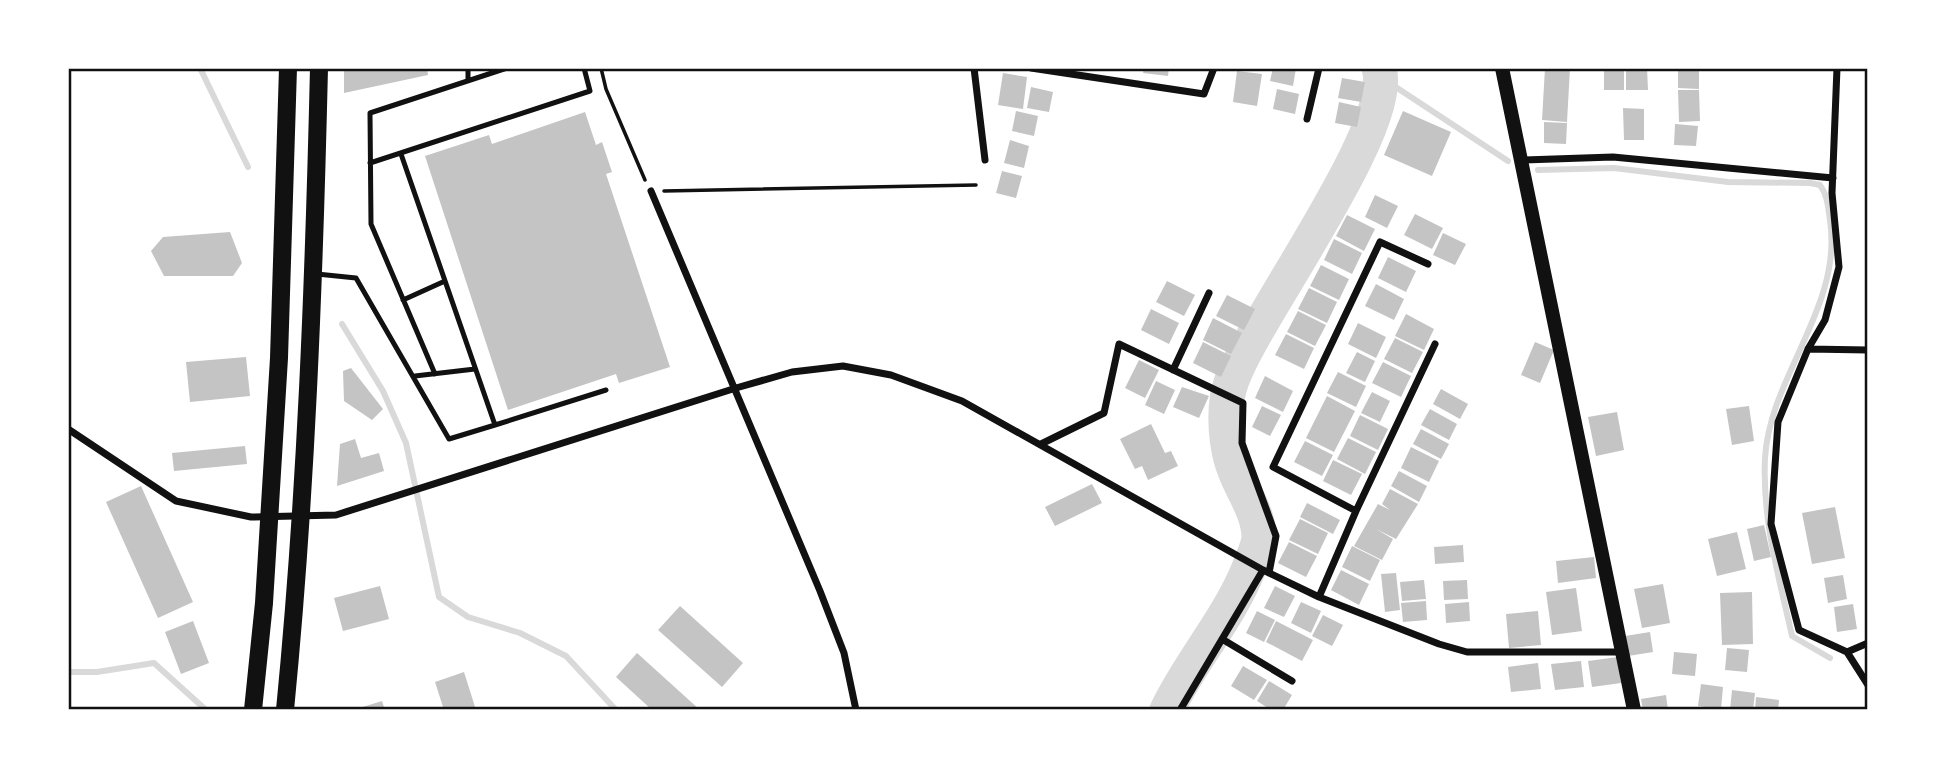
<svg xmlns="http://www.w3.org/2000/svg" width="1936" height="778" viewBox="0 0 1936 778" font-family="Bitter,serif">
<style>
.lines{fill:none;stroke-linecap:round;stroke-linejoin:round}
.stream{stroke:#d9d9d9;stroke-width:6}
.river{stroke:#d9d9d9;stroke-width:35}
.building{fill:#c4c4c4}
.path{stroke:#111;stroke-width:3.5}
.service{stroke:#111;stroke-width:5}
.minor{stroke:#111;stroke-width:7}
.secondary{stroke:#111;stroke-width:14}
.trunk{stroke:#111;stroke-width:18}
.neatline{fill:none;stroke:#111;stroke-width:2.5}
</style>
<rect width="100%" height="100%" fill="#fff"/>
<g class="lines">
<!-- stream -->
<path class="stream" d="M200,68L248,167
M1382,78L1508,161
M1538,170L1614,168L1728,182L1810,183L1820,185C1828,196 1828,208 1830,220C1843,307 1770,375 1765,458C1762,520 1779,577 1792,636L1830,658
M342,324L383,391L406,443L439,597L468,617L520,633L566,656L616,710
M68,672H97L154,663L206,710"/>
<!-- river -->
<path class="river" d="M1167,710C1191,660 1228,620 1249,568C1252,559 1258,548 1259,538C1259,509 1238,487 1231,459C1225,436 1223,403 1232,380C1256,314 1397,128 1379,68"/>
</g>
<!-- building -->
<path class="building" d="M344,68H427L428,75L344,93Z
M1144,68H1169L1168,76L1143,73Z
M1273,68H1296L1293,86L1270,81Z
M1545,68H1570L1567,122L1542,120Z
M1604,68H1624V90H1604Z
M1626,68H1647L1648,90H1626Z
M1678,68H1699V89L1678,88Z
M1237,71L1262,74L1257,106L1233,102Z
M1003,73L1027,77L1023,109L998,105Z
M1342,78L1365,82L1361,102L1338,98Z
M1031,87L1053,92L1049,112L1027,108Z
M1277,89L1299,94L1295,114L1273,109Z
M1678,90H1699L1700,121L1679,122Z
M1339,102L1361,107L1357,127L1335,123Z
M1623,108L1644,109V140H1624Z
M1016,111L1038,116L1034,136L1012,131Z
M1403,111L1451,132L1432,176L1384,155Z
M585,112L596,145L602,142L612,172L606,174L670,367L619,383L616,374L508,410L425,156L489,135L492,144Z
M1544,122L1567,123L1566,144L1544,143Z
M1675,124L1698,126L1696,146L1674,145Z
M1010,140L1029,146L1024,168L1004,163Z
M1002,171L1022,176L1016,198L996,193Z
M1375,195L1398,206L1387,228L1365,217Z
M1415,214L1443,228L1432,249L1404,235Z
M1347,215L1375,229L1364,251L1336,236Z
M230,232L242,263L233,276H164L151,251L163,237Z
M1443,233L1466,244L1455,265L1433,255Z
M1334,239L1362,253L1352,274L1324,260Z
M1388,257L1416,271L1406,292L1378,278Z
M1321,265L1349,279L1339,300L1310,286Z
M1167,281L1195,295L1184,316L1156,302Z
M1376,284L1404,299L1394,320L1365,306Z
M1309,288L1337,302L1327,323L1298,309Z
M1227,295L1255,309L1244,330L1216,316Z
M1151,309L1179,323L1169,344L1141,330Z
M1298,311L1326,325L1315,346L1287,332Z
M1406,314L1434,329L1424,350L1395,336Z
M1213,318L1242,333L1231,354L1203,340Z
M1358,323L1386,337L1376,358L1348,344Z
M1286,334L1314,348L1304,369L1275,355Z
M1395,338L1423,352L1412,373L1384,359Z
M1203,342L1231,356L1221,377L1193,363Z
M1535,342L1554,350L1540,383L1521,375Z
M1357,352L1375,361L1365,382L1346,373Z
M246,357L250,396L190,402L186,362Z
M1139,360L1159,370L1145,398L1125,388Z
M1383,362L1411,376L1401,397L1372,383Z
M351,368L383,409L372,420L344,401L343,371Z
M1338,372L1366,386L1356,407L1327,393Z
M1265,376L1293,391L1283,412L1255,398Z
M1156,381L1175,390L1164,414L1145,405Z
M1182,387L1209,396L1199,418L1173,407Z
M1441,389L1468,404L1460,419L1433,404Z
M1372,392L1390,401L1380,422L1361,413Z
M1327,396L1355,411L1334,452L1306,438Z
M1262,406L1281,415L1270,436L1252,427Z
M1749,406L1754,441L1732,445L1726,409Z
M1430,409L1457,424L1449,440L1421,425Z
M1617,412L1624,450L1596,456L1588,417Z
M1360,415L1388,429L1378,450L1350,436Z
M1151,424L1165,453L1171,451L1178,466L1148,480L1142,466L1135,469L1120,439Z
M1421,429L1449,444L1441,459L1413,444Z
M1348,438L1376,452L1365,474L1337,459Z
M355,439L361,458L379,453L384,471L337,486L340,444Z
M1305,441L1333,455L1322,476L1294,462Z
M245,446L247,464L174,471L172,453Z
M1411,447L1439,461L1429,482L1401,468Z
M1333,460L1362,474L1351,495L1323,481Z
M1399,471L1427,486L1419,502L1391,486Z
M1092,484L1102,503L1055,526L1045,507Z
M141,486L193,602L158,618L106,502Z
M1390,489L1418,504L1396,539L1376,529L1393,539L1382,560L1354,546L1378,504L1390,510L1382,504Z
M1307,503L1340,520L1333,534L1300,517Z
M1835,507L1845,558L1812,564L1802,513Z
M1300,519L1328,533L1318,554L1289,540Z
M1764,525L1771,557L1754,561L1747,529Z
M1737,532L1746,569L1717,576L1708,539Z
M1289,542L1317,556L1306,577L1278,563Z
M1463,545L1464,562L1435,564L1434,547Z
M1352,546L1380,560L1370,581L1342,567Z
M1594,557L1596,578L1558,583L1556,561Z
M1341,570L1369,584L1359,605L1331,590Z
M1396,573L1400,610L1385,612L1381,574Z
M1843,575L1847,599L1828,603L1824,578Z
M1424,580L1426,599L1402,601L1400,582Z
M1467,580L1468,599L1444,600L1443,581Z
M1663,584L1670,623L1642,628L1634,589Z
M380,586L389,619L343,631L334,598Z
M1275,586L1295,596L1284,617L1264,608Z
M1576,588L1582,631L1552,635L1546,592Z
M1752,592L1753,644L1722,645L1720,593Z
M1426,601L1427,620L1403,622L1401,603Z
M1301,602L1321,611L1311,633L1291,623Z
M1469,602L1470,621L1446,623L1445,604Z
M1853,604L1857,629L1837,632L1834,607Z
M680,606L743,663L722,687L658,630Z
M1257,611L1275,620L1264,642L1246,633Z
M1538,611L1541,645L1509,648L1506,614Z
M1323,615L1343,625L1332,646L1312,636Z
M193,621L209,663L181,674L165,632Z
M1276,621L1313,640L1302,661L1266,642Z
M1650,632L1653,652L1628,656L1625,636Z
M1727,648L1749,650L1747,672L1725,670Z
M1674,652L1697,654L1695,676L1672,674Z
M637,653L700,710H652L616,677Z
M1618,657L1621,683L1592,687L1588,661Z
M1581,661L1584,687L1555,690L1551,664Z
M1538,663L1541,689L1511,692L1508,667Z
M1243,666L1267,680L1254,700L1231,686Z
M464,672L476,710H444L435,682Z
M1269,681L1292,695L1283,710H1271L1257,701Z
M1701,684L1723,687L1721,709L1698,706Z
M1732,690L1755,693L1753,710H1730Z
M1666,695L1668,710H1643L1641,699Z
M1756,697L1779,700L1778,710H1755Z
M382,701L385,710H356V709Z"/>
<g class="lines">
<!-- path -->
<path class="path" d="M601,68L606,89L645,180
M664,191L976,185"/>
<!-- service -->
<path class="service" d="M468,68V81
M401,154L495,425L606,390
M370,163L590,91L584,68
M317,274L356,278L449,439L495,425
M403,300L445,281
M435,374L371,224L370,113L507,68
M415,376L475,369"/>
<!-- minor -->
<path class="minor" d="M974,68L985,160
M1031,68L1204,94L1214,68
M1837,68L1832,193L1839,267L1825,320L1808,349L1778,422L1771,524L1799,630L1847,652L1868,685
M1307,119L1319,68
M1521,160L1613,157L1833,178
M651,191L820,591L844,653L856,710
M1808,349L1868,350
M1173,370L1209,293
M68,429L176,501L251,517L336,515L736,388L792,372L843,366L891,375L962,401L1263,570L1319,597L1439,644L1467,652H1620
M1041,444L1104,413L1119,344L1243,403L1242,443L1276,536L1269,573
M1356,511L1435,344
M1319,597L1356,511L1273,467L1380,242L1428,264
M1222,639L1292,681
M1847,652L1868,643
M1180,710L1263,570"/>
<!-- secondary -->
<path class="secondary" d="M1502,68L1634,710"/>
<!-- trunk -->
<path class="trunk" d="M253,710L264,603L279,358L288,68
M285,710C306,496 314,282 319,68"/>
</g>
<!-- border -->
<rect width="1936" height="778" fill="none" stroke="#ffffff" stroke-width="140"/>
<rect x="70" y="70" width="1796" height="638" class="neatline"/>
</svg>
